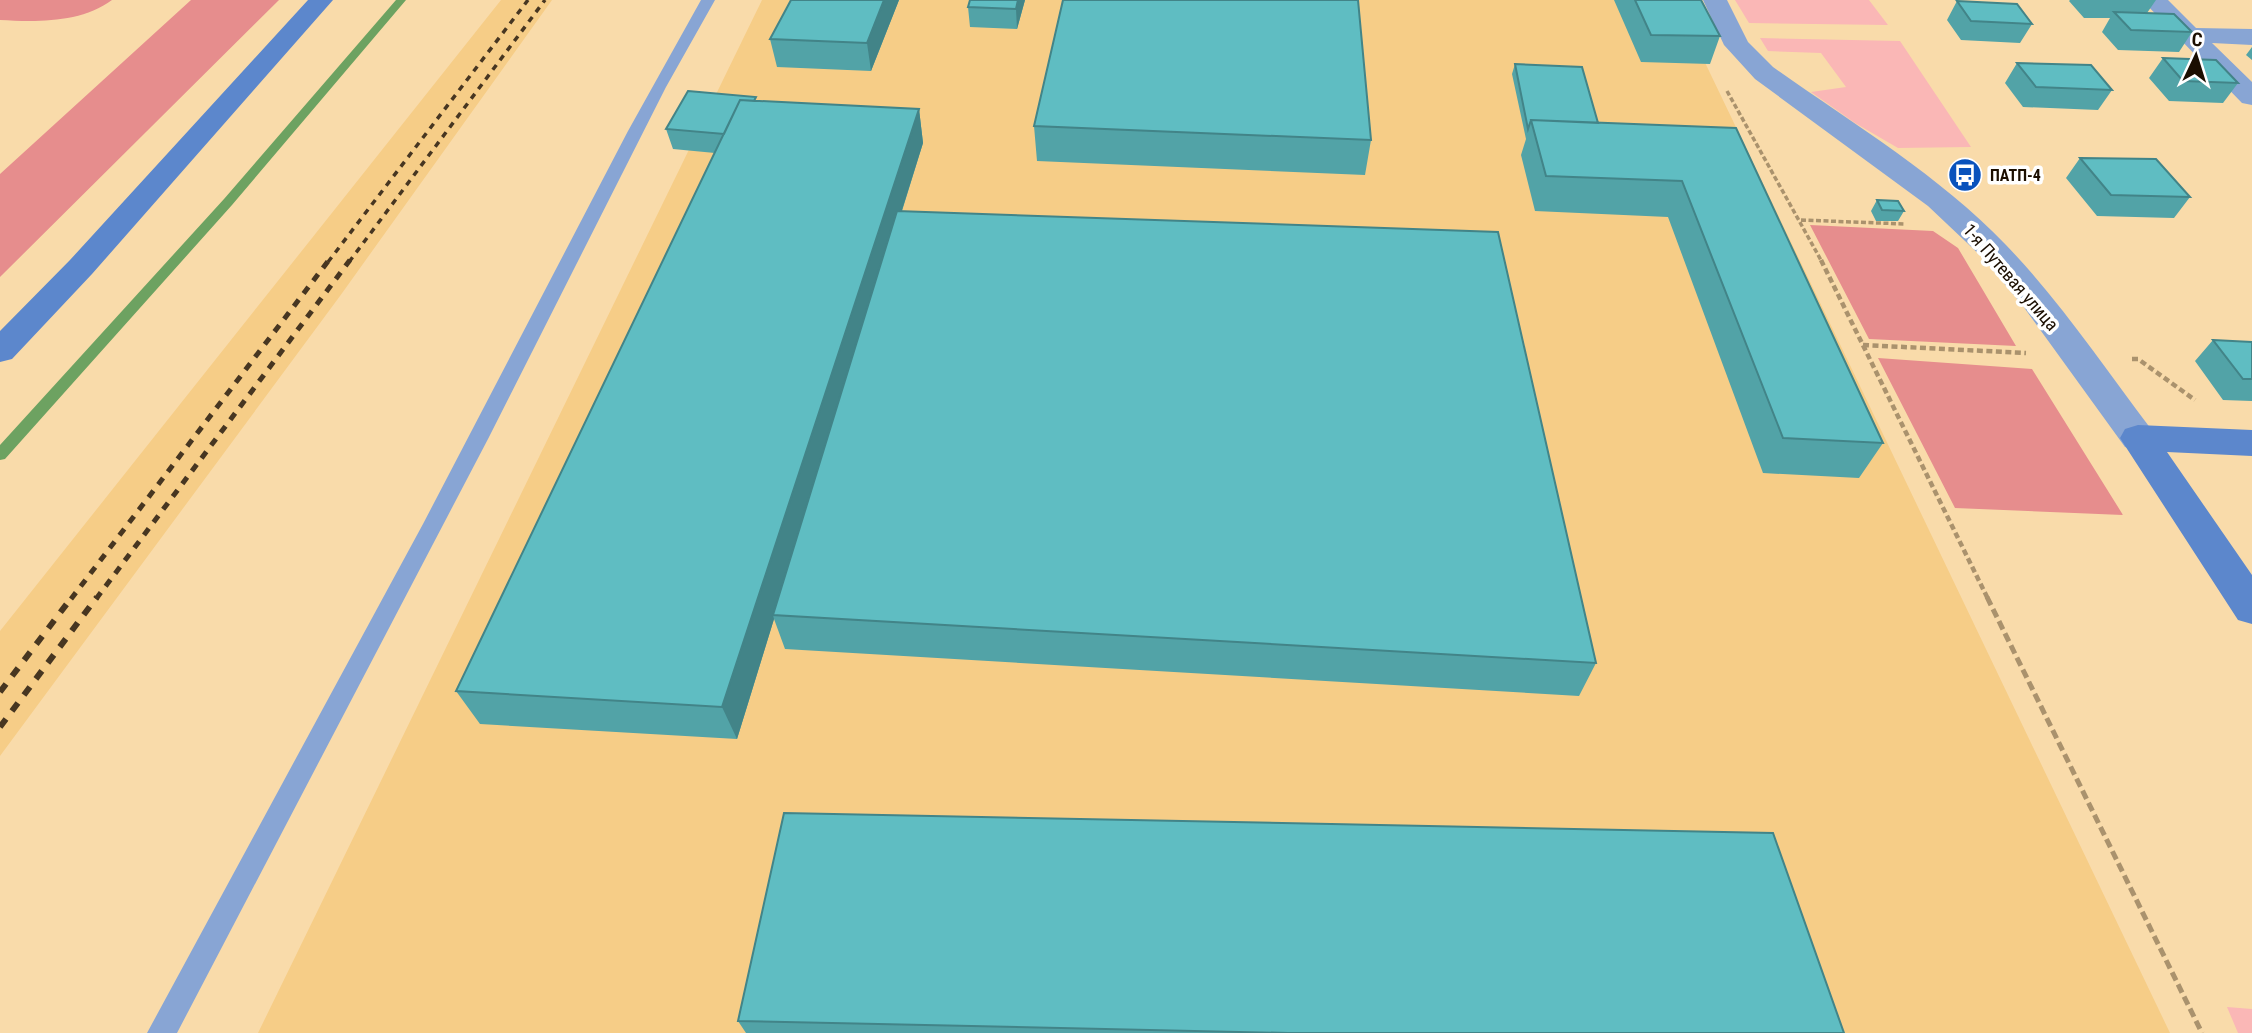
<svg xmlns="http://www.w3.org/2000/svg" width="2252" height="1033" viewBox="0 0 2252 1033" font-family="'Roboto Condensed',sans-serif">
<style>
.built{fill:#f6cd87}
.green{fill:#fab7b6}
.forest{fill:#e68d8d}
.lines{fill:none;stroke-linecap:round;stroke-linejoin:round}
.stream{fill:#6da261;fill-rule:evenodd}
.path-far2{stroke:#aa926d;stroke-width:3.5;stroke-dasharray:5 2.5;stroke-linecap:butt}
.path-far1{stroke:#aa926d;stroke-width:4.5;stroke-dasharray:6 3.5;stroke-linecap:butt}
.path{stroke:#aa926d;stroke-width:5;stroke-dasharray:9 4.5;stroke-linecap:butt}
.service{fill:#88a5d4;fill-rule:evenodd}
.minor{fill:#88a5d4;fill-rule:evenodd}
.tertiary{fill:#88a5d4;fill-rule:evenodd}
.secondary{fill:#5c87cc;fill-rule:evenodd}
.rail-far2{stroke:#473621;stroke-width:3.5;stroke-dasharray:6 6;stroke-linecap:butt}
.rail-far1{stroke:#473621;stroke-width:5;stroke-dasharray:8 8;stroke-linecap:butt}
.rail{stroke:#473621;stroke-width:6;stroke-dasharray:10 10;stroke-linecap:butt}
.wall{fill:#52a3a7}
.shaded-wall{fill:#428488}
.building{fill:#5fbdc2;stroke:#428488;stroke-width:2}
.labels{text-anchor:middle;dominant-baseline:central;stroke-width:7;stroke-linejoin:round;paint-order:stroke}
.far-poi-label{font-size:16px;font-weight:bold;fill:#1b0e00;stroke:#fff;text-anchor:start}
.street-label{font-size:18px;fill:#1b0e00;stroke:#fff}
</style>
<rect width="100%" height="100%" fill="#f9dbaa"/>
<!-- built -->
<path class="built" d="M501,0H552L340,296L0,756V631Z
M762,0H1675L2170,1033H258Z"/>
<!-- green -->
<path class="green" d="M1735,0H1869L1888,25L1749,23Z
M1760,38L1900,41L1971,147L1898,148L1855,123L1811,92L1846,87L1821,53L1768,51Z
M2227,1007L2252,1009V1033H2238Z"/>
<!-- forest -->
<path class="forest" d="M0,0H112C81,23 37,22 0,20Z
M191,0H279L0,277V174Z
M1810,225L1933,231L1958,248L2016,346L1869,339Z
M1878,358L2032,369L2123,515L1955,508Z"/>
<g class="lines">
<!-- stream -->
<path class="stream" d="M396,0H406L232,205L5,459L0,460V445L224,199Z"/>
<!-- path-far2 -->
<path class="path-far2" d="M1727,91L1822,262
M1801,220L1905,224"/>
<!-- path-far1 -->
<path class="path-far1" d="M1821,260L1988,599
M1863,345L2026,353
M2132,359H2138L2195,400"/>
<!-- path -->
<path class="path" d="M1987,597L2202,1033"/>
<!-- service -->
<path class="service" d="M701,0H715L666,87L488,439L177,1033H147L423,524L628,131Z"/>
<!-- minor -->
<path class="minor" d="M2142,0H2168L2196,28L2252,29V45L2212,43L2252,82V105L2242,103Z"/>
<!-- tertiary -->
<path class="tertiary" d="M1703,0H1727L1748,42L1773,67C1852,123 1939,175 2006,245C2060,301 2104,367 2151,429L2156,438L2151,447L2138,451L2125,447L2023,306L1983,258L1928,206L1755,79L1724,45Z"/>
<!-- secondary -->
<path class="secondary" d="M308,0H333L92,274L12,359L0,362V331L70,260Z
M2138,425L2252,430V456L2167,452L2252,575V624L2238,620L2120,438L2125,429Z"/>
<!-- rail-far2 -->
<path class="rail-far2" d="M328,262L528,0
M349,262L545,0"/>
<!-- rail-far1 -->
<path class="rail-far1" d="M71,599L329,260
M96,599L350,260"/>
<!-- rail -->
<path class="rail" d="M0,692L72,597
M0,727L97,597"/>
</g>
<!-- wall -->
<path class="wall" d="M791,0H899L871,71L777,67L770,39Z
M1025,0L1017,29L970,27L968,7Z
M1614,0H1701L1720,36L1710,64L1641,62Z
M2070,0H2156L2147,13L2192,32L2179,52L2118,50L2102,32L2110,18H2084L2069,1Z
M1957,1L2032,24L2020,43L1961,40L1947,20Z
M2252,47V60L2246,55Z
M2163,58L2238,83L2223,103L2169,101L2149,78Z
M2017,63L2112,90L2098,110L2023,107L2005,83Z
M1515,64L1598,123L1736,128L1883,443L1859,478L1763,473L1668,217L1535,211L1521,155L1526,139L1512,74Z
M757,101L919,109L923,143L902,211L1596,663L1579,696L785,649L774,619L737,739L480,724L456,691L715,153L673,149L666,129Z
M1034,126L1371,140L1365,175L1037,161Z
M2080,158L2190,197L2174,218L2097,216L2066,178Z
M1877,200L1904,211L1898,221H1876L1871,211Z
M2213,340L2252,342V401L2223,400L2195,361Z
M738,1021L1844,1033H746Z"/>
<!-- shaded-wall -->
<path class="shaded-wall" d="M884,0H899L871,71L867,43Z
M1018,0H1025L1017,29L1016,9Z
M919,109L923,143L775,615H773L774,619L737,739L722,707Z"/>
<!-- building -->
<path class="building" d="M791,0H884L867,43L770,39Z
M970,0H1018L1016,9L968,7Z
M1063,0H1358L1371,140L1034,126Z
M1635,0H1701L1720,36L1651,35Z
M1957,1L2017,4L2032,24L1971,21Z
M2114,12L2174,14L2192,32L2131,30Z
M2163,58L2216,60L2238,83L2183,81Z
M2017,63L2091,65L2112,90L2036,87Z
M1515,64L1582,67L1598,123L1531,120L1528,129Z
M688,91L756,97L754,101L740,100L724,134L666,129Z
M740,100L919,109L722,707L456,691Z
M1531,120L1736,128L1883,443L1783,438L1682,181L1546,176Z
M2080,158L2156,159L2190,197L2111,195Z
M1877,200L1898,201L1904,211L1882,210Z
M897,211L1498,232L1596,663L773,615Z
M2213,340L2252,342V379H2243Z
M784,813L1773,833L1844,1033H1288L738,1021Z"/>
<!-- icons -->
<defs>
<g id="bus-disc" transform="scale(1.75)"><circle r="9.5" fill="#0952bc" stroke="#fff"/><path d="M-5-6H5V4H4V6H2V4H-2V6H-4V4H-5ZM-3.5-4V0h7V-4ZM-3.5 1.2v1.5H-2V1.2ZM2 1.2v1.5H3.5V1.2Z" fill="#fff"/></g>
</defs>
<g fill-rule="evenodd">
<use href="#bus-disc" x="1965" y="175"/>
</g>
<g class="labels">
<!-- far-poi labels -->
<g class="far-poi-label">
<text x="1990" y="175">ПАТП-4</text>
</g>
<!-- street labels -->
<g class="street-label">
<text transform="translate(2011 277) rotate(49)">1-я Путевая улица</text>
</g>
</g>
<!-- north arrow -->
<g transform="translate(2196 56) rotate(4)" stroke="#ffffff" stroke-width="5" paint-order="stroke">
<path d="M0-5L12 26L0 18L-12 26Z" fill="#1b0e00"/>
<text y="-10" font-size="19" font-weight="bold" text-anchor="middle" fill="#1b0e00">С</text>
</g>
</svg>
